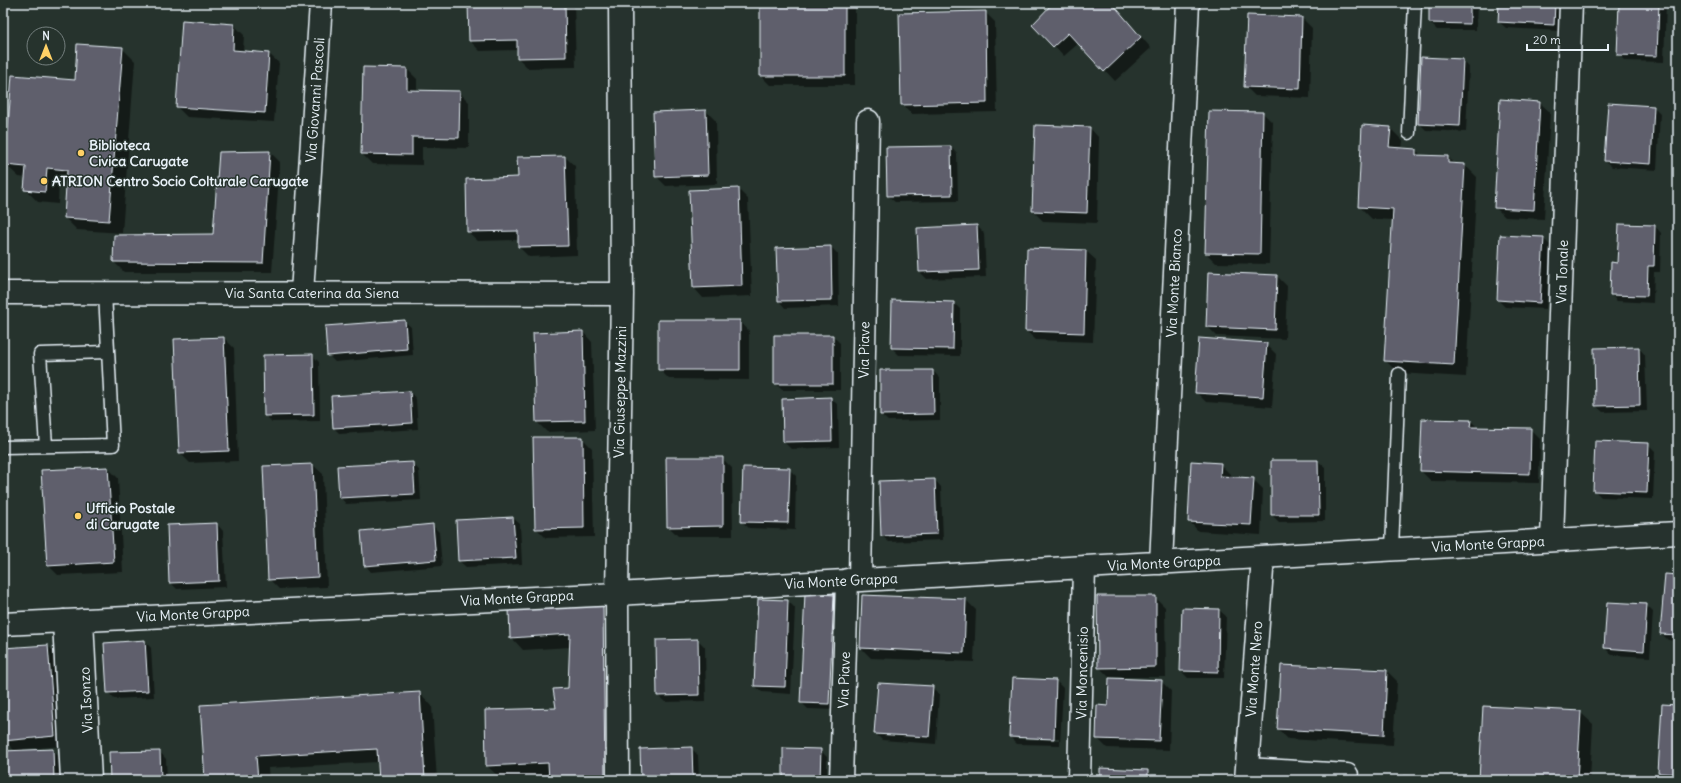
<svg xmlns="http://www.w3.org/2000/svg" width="1681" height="783" viewBox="0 0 1681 783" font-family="Delius,sans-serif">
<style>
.shadow{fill:#0007;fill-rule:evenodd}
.building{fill:#5e5f6c;stroke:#e8f1f8}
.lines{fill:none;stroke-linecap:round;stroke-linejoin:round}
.lane-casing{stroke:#e8f1f8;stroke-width:15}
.street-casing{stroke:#e8f1f8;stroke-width:25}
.lane{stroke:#26332d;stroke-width:12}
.street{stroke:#26332d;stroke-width:22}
.poi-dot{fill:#ffd166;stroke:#26332d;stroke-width:1.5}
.labels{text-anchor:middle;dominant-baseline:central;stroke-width:3;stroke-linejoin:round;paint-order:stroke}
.street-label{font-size:14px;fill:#e8f1f8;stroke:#26332d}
.poi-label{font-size:14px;font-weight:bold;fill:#e8f1f8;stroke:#26332d;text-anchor:start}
</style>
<rect width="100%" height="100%" fill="#26332d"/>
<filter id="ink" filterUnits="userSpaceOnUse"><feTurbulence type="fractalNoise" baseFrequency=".025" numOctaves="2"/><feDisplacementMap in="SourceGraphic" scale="8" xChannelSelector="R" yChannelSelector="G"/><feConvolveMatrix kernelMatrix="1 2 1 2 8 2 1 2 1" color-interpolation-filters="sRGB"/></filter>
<g filter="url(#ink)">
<!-- shadow -->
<path class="shadow" d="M469,3H574L576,67L528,68L518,58V50L480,51L470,41Z
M761,3H855V85H770L761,76Z
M1054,3H1112L1151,48L1115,81L1079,43L1064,56L1034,25Z
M1430,3H1477L1476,30H1437L1430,23Z
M1500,3H1562L1560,31L1506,28L1499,22Z
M1620,3H1666L1664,62L1625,61L1618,54Z
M985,12L995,22L997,112L912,114L902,104Z
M1302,18L1312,28L1310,98L1255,96L1245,86Z
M183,21L234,25L244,35L243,52L269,54L279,63L274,122L187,117L177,107Z
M122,48L135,61L122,233L77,230L65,218L67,181L59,180L58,204L38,202L25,189L26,178L19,177L6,165L76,81Z
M1462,60L1469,67L1466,132L1426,130L1419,123Z
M407,69L417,79V91L459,92L469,102V148L422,147V165L372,164L362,154Z
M1501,100L1540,103L1550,112L1544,219L1505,217L1495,207Z
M1654,107L1660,113L1657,170L1612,167L1605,161Z
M706,111L716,121L717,184L666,186L656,176Z
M1263,113L1273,123L1269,264L1216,263L1206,253Z
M1090,128L1099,138L1097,223L1043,221L1033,211Z
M1390,128L1403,141L1402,149L1416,150L1422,156L1448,157L1455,164L1465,165L1477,177L1466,377L1398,373L1385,360L1393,220L1372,219L1359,206Z
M951,147L957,154L958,201L895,202L888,196Z
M270,152L280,162L272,272H124L114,262L214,235Z
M565,157L575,166L577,255L529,257L519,247V240L478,241L468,232L519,178Z
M738,189L748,199L752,296L703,298L694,288Z
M977,226L984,233L986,277L927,279L920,272L918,228Z
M1655,226L1661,233L1660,272H1654L1653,303L1617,301L1611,295L1618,264Z
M1543,238L1550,245L1546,309L1505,307L1498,300Z
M831,247L838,254L839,306L785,308L779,301Z
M1086,251L1096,260L1093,342L1036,340L1026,331Z
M1277,276L1287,286L1285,339L1217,336L1207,326Z
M893,301L954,303L960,309V356L899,355L892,348Z
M404,321L411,327L413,355L335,362L328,355Z
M740,321L749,331V380L669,379L659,369Z
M583,332L592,342L595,430L547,432L537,422Z
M775,336H833L840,343V390H782L775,383Z
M224,338L234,348L238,461L190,463L180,453Z
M1266,344L1276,354L1272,407L1206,402L1196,392Z
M1639,348L1645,355L1647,411L1603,412L1596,406Z
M312,355L319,362L320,421L272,422L265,415Z
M933,371L940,378V420L888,421L881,415Z
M410,392L416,399L418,429L340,434L334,428Z
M831,398L838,405L839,447L791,449L784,442L783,400Z
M1470,420L1478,428L1530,429L1540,439L1539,483L1431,481L1421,471Z
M582,438L592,448L594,537L546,538L536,528Z
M1648,444L1655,451L1653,499L1601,497L1594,490Z
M722,458L732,468L733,536H678L668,526Z
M1318,461L1325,467V521L1279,522L1272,515Z
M412,463L419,470L421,500L346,504L340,497Z
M1220,464L1230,474V478L1253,479L1263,489L1261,535L1198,531L1189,521Z
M313,465L323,474L327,587L279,589L269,579Z
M108,468L118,478L123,572L58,575L48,565Z
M789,469L796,476L795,530L749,528L742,522Z
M935,480L941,487L943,540L889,542L882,536Z
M513,518L520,524L522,564L466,567L459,561Z
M217,524L223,531L226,587L177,589L170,582Z
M432,525L439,532L442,566L371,572L365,565Z
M1678,576V641L1668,640L1661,633Z
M834,596L841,603L835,710L808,709L801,702Z
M863,596L966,600L976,610L974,662L871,658L861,648Z
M1155,597L1165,607L1166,677H1109L1099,667Z
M788,601L795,608L791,694L762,692L755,686Z
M1646,605L1653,612L1650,657L1612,655L1605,648Z
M603,606L616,619L617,780H550V776L500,778L487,766L557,709L569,689L570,647L523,650L511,637L510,610Z
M1183,609L1219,610L1226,616L1224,678H1188L1181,671Z
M698,640L705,647L706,701L665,702L658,696Z
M145,641L151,648L154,697L114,699L108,692Z
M48,646L58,656L64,746L23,749V751L53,750L59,757L60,780H3V752L15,751L4,740L3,649Z
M1387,671L1397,681L1393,745L1288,739L1278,729Z
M1013,679L1056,681L1063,688L1060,745L1017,744L1010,737ZM1016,737L1059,738V740L1016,739Z
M1161,681L1171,691L1169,750L1107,748L1097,738L1109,707Z
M932,687L939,694L936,744L882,740L875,733Z
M420,693L432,706L437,780H380L378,762L268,768L269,780H206L201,706Z
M1678,706V780L1666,779L1659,773Z
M1580,712L1593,724L1590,780H1480Z
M691,748L698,755L699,780H642Z
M820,750L827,757V780H784Z
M160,752L166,759L167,780H111Z
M1148,771L1154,777V780H1101Z"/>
<!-- building -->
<path class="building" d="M468,3H565L566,57L517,58V40L469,41Z
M760,3H845V76H760Z
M1053,3H1112L1141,37L1104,72L1068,33L1053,47L1032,25Z
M1429,3H1470V24L1429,23Z
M1499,3H1555L1554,25L1498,22Z
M1619,3H1659L1657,56L1617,55Z
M986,11L987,103L901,105L899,13Z
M1247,15L1302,17L1300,89L1244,87Z
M182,20L234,24L233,50L269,53L265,113L176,107Z
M77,44L123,47L109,221L64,218L67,170L47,168L45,192L24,190L26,167L5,165L12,75L75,80Z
M1421,57L1463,59L1460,126L1418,124Z
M363,67L407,68V90L460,91L459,138L412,137V155L361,154Z
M1500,99L1540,102L1534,210L1494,208Z
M1608,103L1654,106L1651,164L1604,161Z
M706,110L708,175L655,177L653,112Z
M1209,111L1263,112L1260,254L1205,253Z
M1035,125L1090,127L1087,213L1032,211Z
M1362,125L1391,127L1389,147L1416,149V155L1448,156V163L1465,164L1454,365L1384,361L1393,209L1358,207Z
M951,146L952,195L887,196L886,147Z
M270,151L263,263L113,262L114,235L213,234L219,152Z
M565,156L568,246L518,247V231L467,232L466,179L518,177L517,157Z
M739,188L742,286L693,288L689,190Z
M1619,224L1655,225L1654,266H1648L1647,296L1610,295L1611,262L1617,263Z
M977,225L979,270L919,272L917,228Z
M1500,235L1544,237L1540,303L1497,300Z
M831,246L832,300L778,301L776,248Z
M1027,248L1086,250L1084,333L1025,331Z
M1208,272L1277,275L1275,330L1206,327Z
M892,300L954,302L953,349L891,348Z
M405,320L407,349L327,356L325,326Z
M658,320H740V370H658Z
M583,331L585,421L536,422L533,333Z
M774,335H833V384H774Z
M224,337L229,451L179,453L174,339Z
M1199,338L1267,343L1263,397L1195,393Z
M1639,347L1640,405L1595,406L1594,348Z
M313,354L314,415L264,416L263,355Z
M880,370H933L934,414L880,415Z
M410,391L412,423L333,428L331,396Z
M831,397L832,441L783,442L782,399Z
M1422,419L1471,420L1470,427L1531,428L1530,474L1420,471Z
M533,437H583L584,528L535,529Z
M1595,441L1649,443L1647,493L1593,491Z
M666,457H723V526L667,527Z
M1271,460H1318L1319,515H1271Z
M1191,461L1221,463L1220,476L1254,478L1251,525L1188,522Z
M413,462L415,494L339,498L337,466Z
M313,464L318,577L268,580L263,466Z
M108,467L114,562L47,566L41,470Z
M743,467L790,468L788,523L741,522Z
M935,479L937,534L881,536L879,481Z
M513,517L516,558L458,561L456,520Z
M217,523L219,581L169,583L167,525Z
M433,524L436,560L364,566L361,531Z
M1665,574L1678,575V635L1660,634Z
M805,593L834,595L829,704L800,703Z
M862,595L966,599L964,653L860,648Z
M1097,596H1156V667L1098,668Z
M758,599L788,600L785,687L754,686Z
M1607,602L1647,604L1644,651L1604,648Z
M603,605L605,780H549L548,763L486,766L485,710L556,708L553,689L568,688L570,634L510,638L509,609Z
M1182,608L1219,609L1218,672L1180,671Z
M698,639L699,695L657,696L656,640Z
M145,640L148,691L107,693L104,643Z
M48,645L55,736L3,741V648Z
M1281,665L1387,670L1384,735L1277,729Z
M1012,678L1056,680L1054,739L1009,737Z
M1109,678L1162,680L1159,741L1096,739L1097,705L1108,706Z
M878,683L933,686L929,737L874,734Z
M420,692L425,780H379L377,749L256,756L258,780H205L200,705Z
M1662,704L1678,705V774L1658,773Z
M1483,706L1581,711L1577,780H1479Z
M692,747L693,780H641L640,749Z
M783,748L821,749L820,780H783Z
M53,749L54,780H3V751Z
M160,751L161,780H110L109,752Z
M1100,768L1148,770V780H1100Z
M1181,775L1230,777L1229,780H1181Z
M1404,776L1440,778V780H1404Z"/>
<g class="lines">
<!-- lane casing -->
<g class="lane-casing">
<path id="lane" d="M1409,133L1415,3
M46,446L40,354L108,352
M3,447L113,445L105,293
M1392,549L1399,374"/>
</g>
<!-- street casing -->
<g class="street-casing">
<path id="street" d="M3,293L622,294
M302,293L321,3
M1552,540L1571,3
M1161,563L1188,3
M860,580L868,121
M82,620L90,780
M64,621L72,780
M3,624L617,594L1678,533
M1247,769L1347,775
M618,780L617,594L622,294L620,3
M841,780L847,580
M1079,780L1084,567
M1246,780L1263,557"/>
</g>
<!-- lane -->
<use href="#lane" class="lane"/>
<!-- street -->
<use href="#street" class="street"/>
</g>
</g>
<!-- markers -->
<g class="poi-dot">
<circle cx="81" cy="153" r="4"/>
<circle cx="44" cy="181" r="4"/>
<circle cx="78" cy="516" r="4"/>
</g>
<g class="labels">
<!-- street labels -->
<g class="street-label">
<text transform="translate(315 100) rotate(-86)">Via Giovanni Pascoli</text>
<text transform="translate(1562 272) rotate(-88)">Via Tonale</text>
<text transform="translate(1174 283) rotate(-87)">Via Monte Bianco</text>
<text x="312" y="293">Via Santa Caterina da Siena</text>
<text transform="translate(864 350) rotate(-89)">Via Piave</text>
<text transform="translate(620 392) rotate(-89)">Via Giuseppe Mazzini</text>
<text transform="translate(1488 544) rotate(-3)">Via Monte Grappa</text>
<text transform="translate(1164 563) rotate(-3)">Via Monte Grappa</text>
<text transform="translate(841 581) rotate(-3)">Via Monte Grappa</text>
<text transform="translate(517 598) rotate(-3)">Via Monte Grappa</text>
<text transform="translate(193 614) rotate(-3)">Via Monte Grappa</text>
<text transform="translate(1254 669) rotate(-86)">Via Monte Nero</text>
<text transform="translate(1082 673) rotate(-89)">Via Moncenisio</text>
<text transform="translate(844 680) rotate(-88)">Via Piave</text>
<text transform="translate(86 700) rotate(-93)">Via Isonzo</text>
</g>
<!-- poi labels -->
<g class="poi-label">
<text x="89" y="145">Biblioteca<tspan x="89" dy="16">Civica Carugate</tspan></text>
<text x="52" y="181">ATRION Centro Socio Colturale Carugate</text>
<text x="86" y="508">Ufficio Postale<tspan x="86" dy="16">di Carugate</tspan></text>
</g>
</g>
<!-- margin -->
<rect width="1681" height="783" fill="none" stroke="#26332d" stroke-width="16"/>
<rect x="8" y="8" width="1665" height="767" fill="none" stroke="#e8f1f8" stroke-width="1.5" filter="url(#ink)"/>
<!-- north arrow -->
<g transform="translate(46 46)"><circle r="19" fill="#26332d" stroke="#747f7e"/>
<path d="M0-3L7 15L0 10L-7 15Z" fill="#ffd166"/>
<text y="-6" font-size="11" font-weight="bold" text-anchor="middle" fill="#e8f1f8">N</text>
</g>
<!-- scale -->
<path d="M1527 44v6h81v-6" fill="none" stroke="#e8f1f8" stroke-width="2"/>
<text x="1533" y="44" font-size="12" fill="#e8f1f8" stroke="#26332d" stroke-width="3" paint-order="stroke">20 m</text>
</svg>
